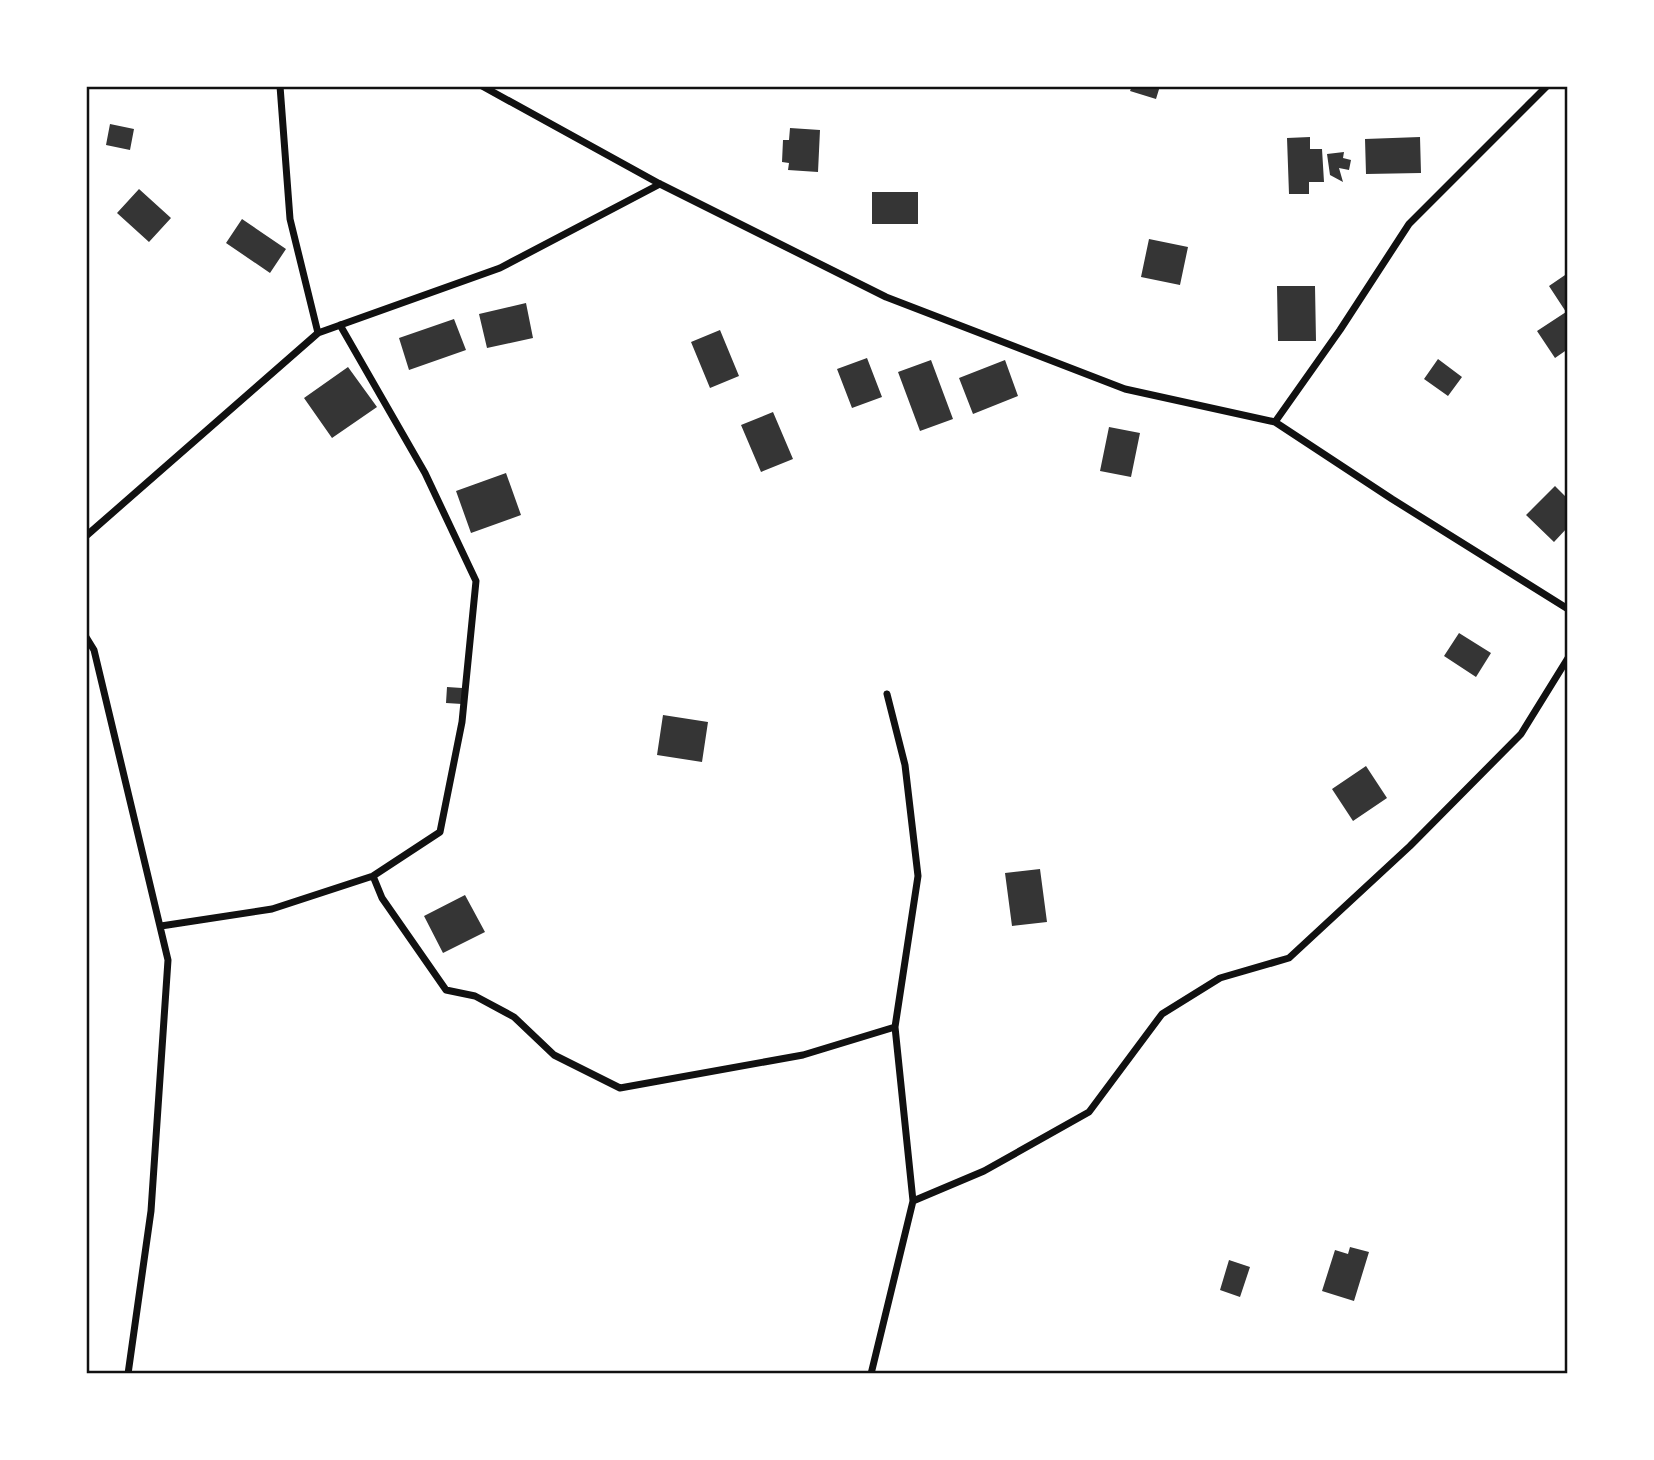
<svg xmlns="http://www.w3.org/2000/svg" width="1654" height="1460" viewBox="0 0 1654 1460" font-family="Barlow,sans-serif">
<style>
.building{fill:#353535}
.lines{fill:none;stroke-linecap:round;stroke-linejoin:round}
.minor{stroke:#111;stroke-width:7}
.neatline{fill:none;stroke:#111;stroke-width:2.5}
</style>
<rect width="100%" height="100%" fill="#fff"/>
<!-- building -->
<path class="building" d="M1132,86H1160L1156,99L1130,91Z
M110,124L134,129L130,150L106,145Z
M790,128L820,130L818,172L788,170L789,163L782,162L783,140H789Z
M1310,137V149H1322L1324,182H1309V194H1289L1287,138Z
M1420,137L1421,173L1366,174L1365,139Z
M1344,152L1343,158L1351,160L1349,170L1339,168L1343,182L1330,175L1327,154Z
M139,189L171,218L149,242L117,213Z
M872,192H918V224H872Z
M242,219L286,249L270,273L226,243Z
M1149,239L1188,247L1180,285L1141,277Z
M1568,273V349L1555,358L1537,331L1566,312L1549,286Z
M1277,286H1315L1316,341H1278Z
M526,303L533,338L487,348L479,314Z
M454,319L466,350L409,370L399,338Z
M720,330L739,376L710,388L691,342Z
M867,358L882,397L852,408L837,369Z
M1438,359L1462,377L1448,396L1424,379Z
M931,360L953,419L920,431L898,372Z
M1005,360L1018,396L973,414L959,378Z
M348,367L377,407L332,438L304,398Z
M773,412L793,459L761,472L741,425Z
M1109,427L1140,433L1131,477L1100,471Z
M506,473L521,515L471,533L456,491Z
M1555,486L1568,499V527L1554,542L1526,515Z
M1459,633L1491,653L1476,677L1444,656Z
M447,687L462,688V704L446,703Z
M663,715L708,722L702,762L657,755Z
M1366,766L1387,798L1353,821L1332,789Z
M1040,869L1047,922L1012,926L1005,873Z
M465,895L485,932L443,953L424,916Z
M1350,1247L1369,1252L1354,1301L1322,1291L1335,1250L1348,1254Z
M1229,1260L1250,1267L1240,1297L1220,1290Z"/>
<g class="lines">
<!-- minor -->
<path class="minor" d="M280,86L290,219L318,333
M482,86L660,184L886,297L1125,389L1275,422L1392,499L1568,609
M1275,422L1340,330L1409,224L1547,86
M86,536L318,333L500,268L660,184
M86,637L94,650L168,960L151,1211L128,1374
M887,694L905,765L918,876L895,1027
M373,876L382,898L446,990L475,996L514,1017L554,1055L620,1088L803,1055L895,1027L913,1201L871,1374
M161,926L272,909L373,876L440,832L462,722L476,581L425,473L340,325
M913,1201L984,1171L1089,1112L1162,1014L1220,978L1289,958L1410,846L1521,734L1568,658"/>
</g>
<!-- border -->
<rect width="1654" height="1460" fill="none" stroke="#ffffff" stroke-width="175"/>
<rect x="88" y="88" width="1478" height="1284" class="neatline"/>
</svg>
